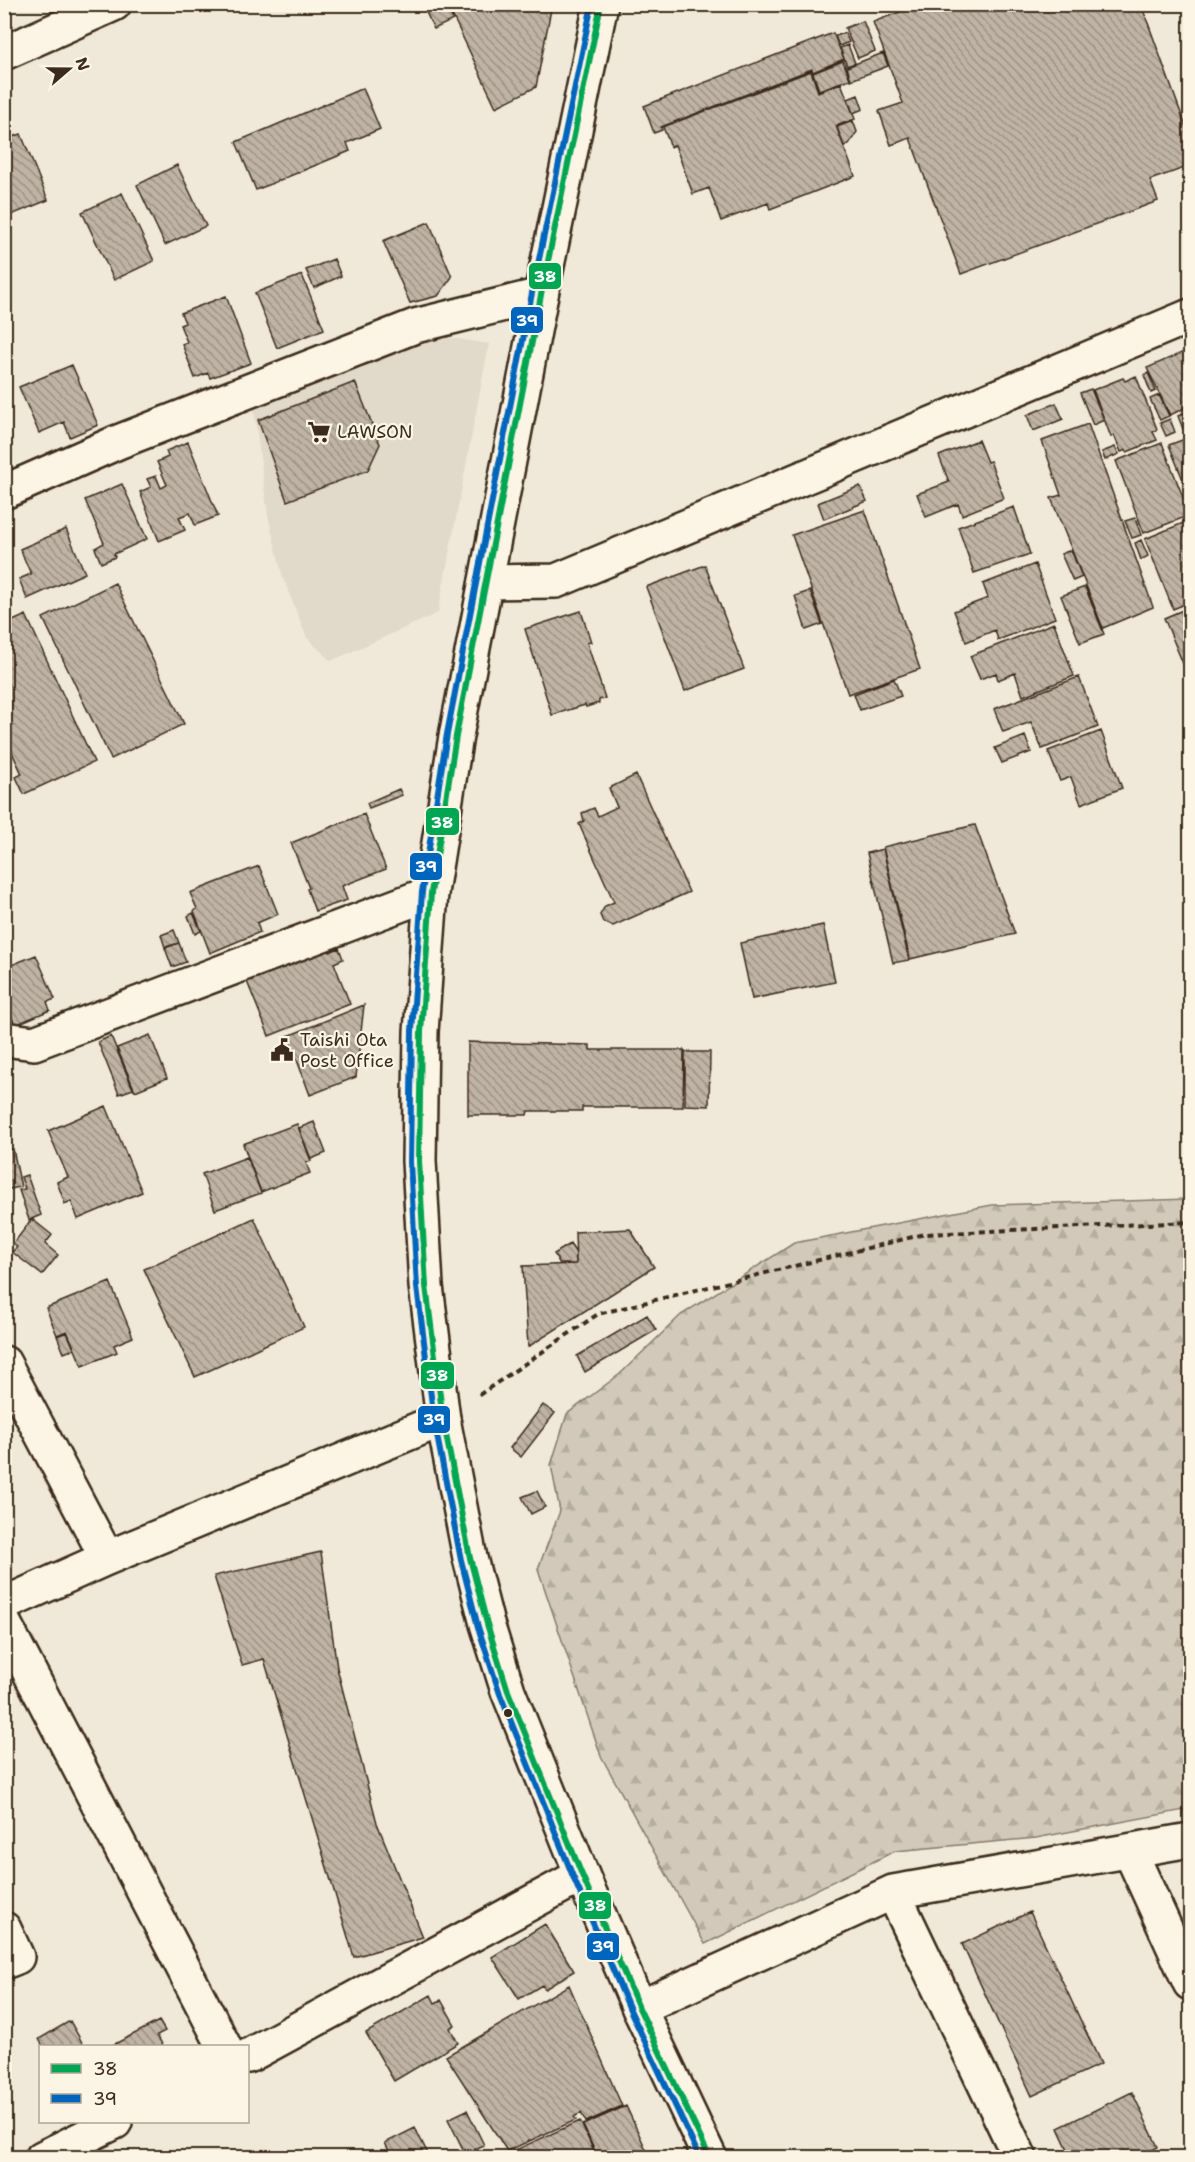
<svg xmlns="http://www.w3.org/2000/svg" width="1195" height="2162" viewBox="0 0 1195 2162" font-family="'Shantell Sans',sans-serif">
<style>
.built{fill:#e1d9c9}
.forest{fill:url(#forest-firs);stroke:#867a6c;stroke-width:1.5}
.building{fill:url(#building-back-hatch);stroke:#3b2a1e;stroke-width:1.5}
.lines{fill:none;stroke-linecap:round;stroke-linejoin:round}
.minor-casing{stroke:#3b2a1e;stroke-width:38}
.trunk-casing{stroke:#3b2a1e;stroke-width:38}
.path{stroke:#3b2a1e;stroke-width:4;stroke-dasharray:6 4.5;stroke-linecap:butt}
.minor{stroke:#fcf5e5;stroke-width:33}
.trunk{stroke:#fcf5e5;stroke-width:33}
.bus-1-casing{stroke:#fcf5e5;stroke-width:10}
.bus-2-casing{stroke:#fcf5e5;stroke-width:10}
.bus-1{stroke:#00a651;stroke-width:6}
.bus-2{stroke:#0065bd;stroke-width:6}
.bus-dot{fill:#3b2a1e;stroke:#fcf5e5;stroke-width:2}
.labels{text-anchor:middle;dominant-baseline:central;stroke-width:4.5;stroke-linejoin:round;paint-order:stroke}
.poi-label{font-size:18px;fill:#3b2a1e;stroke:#fcf5e5;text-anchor:start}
.line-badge{stroke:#fcf5e5;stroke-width:2}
.badge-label{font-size:16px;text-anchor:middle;font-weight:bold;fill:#fff}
</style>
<defs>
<pattern id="forest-firs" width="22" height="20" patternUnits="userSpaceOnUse" patternTransform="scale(1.5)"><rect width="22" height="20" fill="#d2c9ba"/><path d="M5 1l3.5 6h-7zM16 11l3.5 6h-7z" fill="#b5ad9f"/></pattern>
<pattern id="building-back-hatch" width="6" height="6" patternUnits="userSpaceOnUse" patternTransform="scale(1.5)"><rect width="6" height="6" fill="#beb3a4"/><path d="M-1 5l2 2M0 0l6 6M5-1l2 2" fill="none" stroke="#9c9285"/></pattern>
</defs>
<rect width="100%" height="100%" fill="#f0e9d9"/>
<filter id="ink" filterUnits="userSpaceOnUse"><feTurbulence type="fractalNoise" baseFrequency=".0167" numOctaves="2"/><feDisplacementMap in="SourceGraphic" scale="12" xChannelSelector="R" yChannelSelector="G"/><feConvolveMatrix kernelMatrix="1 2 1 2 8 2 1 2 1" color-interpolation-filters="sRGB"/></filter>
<g filter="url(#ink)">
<!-- built -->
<path class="built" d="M434,335L489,344L438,613L331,661L307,638L283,578L268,516L253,404Z"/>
<!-- forest -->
<path class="forest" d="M1190,1199V1809L1036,1838L895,1851L705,1944L601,1756L538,1569L560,1511L551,1465L567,1414L620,1374L681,1315L794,1243L992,1205Z"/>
<!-- building -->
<path class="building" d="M422,4H446L453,20L434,29Z
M447,4H552L536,87L496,107Z
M921,4H1141L1190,138V166L1150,180L1158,201L961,274L910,138L891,145L879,111L903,103L873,22Z
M863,21L875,51L858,58L845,28Z
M833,33L844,59L813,72L812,69L661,127L662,130L654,133L644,106Z
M845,33L849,42L839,46L835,36Z
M848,45L855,63L847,66L840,48Z
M883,53L888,66L851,80L847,67Z
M843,61L850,79L819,90L813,73Z
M811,71L818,92L841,83L855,119L836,126L855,176L770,209L768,203L721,221L709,188L693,194L675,145L671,147L663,127Z
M363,88L380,129L347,143L350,151L256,190L236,142Z
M858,95L863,109L853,113L848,99Z
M853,121L857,132L849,144L844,146L837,127Z
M21,134L48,200L4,218V140Z
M177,165L206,226L165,245L137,185Z
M122,193L154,261L114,280L82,212Z
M429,222L452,277L438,296L410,303L383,241Z
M334,259L341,276L314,288L306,270Z
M302,275L324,329L277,348L255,293Z
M226,296L251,363L210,378L208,373L195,378L182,344L187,342L180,325L185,323L181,313Z
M1186,351L1190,362V413L1187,407L1170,415L1147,368Z
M72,365L98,425L70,437L64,422L39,433L19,387Z
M1148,373L1156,391L1151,393L1144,375Z
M1136,376L1157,429L1153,432L1157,440L1127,452L1126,450L1121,452L1114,435L1111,437L1093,390L1123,378L1125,381Z
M355,382L380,444L368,470L287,501L258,420Z
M1091,389L1104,420L1093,425L1080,393Z
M1159,395L1169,416L1160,420L1150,399Z
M1056,403L1063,419L1033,431L1027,415Z
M1187,412L1190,414V426L1183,429L1178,416Z
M1170,419L1175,432L1166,436L1160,423Z
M1088,424L1153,607L1103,628L1051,498L1061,495L1042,441Z
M1190,437V497L1169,445Z
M978,440L987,462L990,461L1004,498L962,515L958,504L926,517L917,494L949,482L939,456Z
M188,442L218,516L195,525L190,513L179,517L185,530L159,541L140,492L151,487L147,479L156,476L161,488L167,485L157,462L168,457L166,451Z
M1162,443L1190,515L1144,533L1116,461Z
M1115,447L1119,454L1105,460L1102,452Z
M122,484L147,539L114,554L115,557L101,563L95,548L104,543L85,500Z
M860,486L867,501L824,519L818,503Z
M1014,507L1030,554L974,573L958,527Z
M865,510L920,669L848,694L792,535Z
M1135,518L1141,535L1132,538L1125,521Z
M1188,521L1190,527V602L1173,609L1145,539Z
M66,529L85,573L27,599L19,579L31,574L20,549Z
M1141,540L1148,556L1141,560L1135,543Z
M1071,550L1082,577L1073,581L1061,554Z
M1035,564L1055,618L998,640L995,630L966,642L954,611L988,598L983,584Z
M705,565L744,669L685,691L646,587Z
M115,583L184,724L111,759L43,618Z
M1085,587L1104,634L1080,643L1061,596Z
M810,591L822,624L806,630L795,596Z
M1190,607V671L1187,673L1164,618Z
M581,611L591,642L587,643L605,698L599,700V703L586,707L585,705L552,715L525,629Z
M26,615L94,762L24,794L16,777L22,774L9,746L4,748V625Z
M1054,623L1074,676L1023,696L1015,673L998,680L996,673L980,679L970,656Z
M1079,677L1098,727L1042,749L1031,722L1003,732L994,709Z
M894,679L901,696L860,710L854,694Z
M1101,731L1122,788L1081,804L1071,777L1060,781L1048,751Z
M1025,736L1031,752L1002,763L995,748Z
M636,775L689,892L613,926L603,922L600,915L605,906L614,902L579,824L584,821L582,813L594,808L598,816L617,807L609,788Z
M399,789L402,795L369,808L367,803Z
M364,814L386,869L342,886L347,900L315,911L307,889L309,888L291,843Z
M975,825L1015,934L910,959L883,847Z
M883,849L909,960L893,963L867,853Z
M259,866L278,914L257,923L260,932L210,953L194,911L197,909L190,893Z
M193,913L201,931L195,934L188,916Z
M823,925L835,982L752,999L740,943Z
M174,930L179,943L165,947L161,935Z
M179,943L186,962L172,967L165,948Z
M328,947L330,952L339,948L343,959L334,963L350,1004L269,1036L246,979Z
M36,955L55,999L47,1002L50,1010L15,1025L4,998V968Z
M4,1001L15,1026L12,1027L4,1008Z
M364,1005L356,1077L310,1095L288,1036Z
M150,1035L167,1078L135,1091L117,1048Z
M111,1036L133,1089L119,1094L98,1042Z
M468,1042L590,1045V1050H684L683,1107H582V1111H528L527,1115H468Z
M685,1052H710L709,1106L685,1105Z
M106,1106L142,1192L78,1219L71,1201L65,1204L57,1182L68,1177L48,1131Z
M314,1122L326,1153L311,1159L299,1128Z
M297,1124L311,1161L306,1163L310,1173L261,1192L243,1144Z
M13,1149L21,1187L4,1190V1151Z
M247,1157L261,1193L215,1210L202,1174Z
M27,1175L41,1215L29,1220L19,1190L25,1189L21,1177Z
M254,1218L304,1327L195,1377L144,1269Z
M32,1219L52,1235L45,1244L58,1255L42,1275L12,1252L17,1247L13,1244Z
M630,1229L654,1267L528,1347L523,1266L576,1264L575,1232Z
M570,1244L576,1253V1264H560L554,1254Z
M110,1282L133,1337L114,1345L117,1352L82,1366L67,1331L57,1335L46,1308Z
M647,1315L656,1330L585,1372L577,1356Z
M67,1332L74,1349L64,1353L57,1336Z
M543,1405L555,1413L521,1457L510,1448Z
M537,1491L545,1507L531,1514L522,1497Z
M321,1552L337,1668L377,1823L423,1937L354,1957L264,1659L242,1665L214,1576Z
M1030,1912L1101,2064L1032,2096L962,1944Z
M545,1924L574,1971L545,1989L542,1985L519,1999L492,1957Z
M569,1985L622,2106L586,2122L581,2113L574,2117L576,2120L507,2151L446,2056Z
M431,1995L435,2003L441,2000L455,2025L450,2028L458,2043L394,2081L366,2033Z
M70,2021L84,2046H43L39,2039Z
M159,2021L165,2031L157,2035L163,2046H111Z
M1132,2092L1158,2147L1136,2158H1072L1058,2128Z
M626,2106L650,2158H598L583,2125Z
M467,2110L484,2145L465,2153L448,2119Z
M580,2121L597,2158H500V2157Z
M415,2128L430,2158H393L385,2143Z"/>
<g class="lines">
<!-- minor casing -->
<g class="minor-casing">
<path id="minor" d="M4,53L114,4
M4,492L118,442L415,326L541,295
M486,582L556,581L1190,316
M4,1039L34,1043L431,893
M4,1363L107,1558
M4,1604L107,1558L443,1419
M4,1623L224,2046
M1130,1851L1190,1983
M893,1892L1020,2158
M4,1929L17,1957L4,1962
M639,2008L893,1892L1190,1840
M248,2056L582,1875
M42,2158L115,2122"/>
</g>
<!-- trunk casing -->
<g class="trunk-casing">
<path id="trunk" d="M601,4L541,295L456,736L431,893L421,1032L419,1161L426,1286L443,1419L470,1558L487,1624L508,1691L582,1875L639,2008L710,2158"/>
</g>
<!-- path -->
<path class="path" d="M479,1395L598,1314L925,1234L1190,1222"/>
<!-- minor -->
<use href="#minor" class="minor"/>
<!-- trunk -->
<use href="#trunk" class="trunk"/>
<!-- bus-1 casing -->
<g class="bus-1-casing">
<path id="bus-1" d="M601,4L541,295L456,736L431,893L421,1032L419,1161L426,1286L443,1419L470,1558L487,1624L508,1691L582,1875L639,2008L710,2158"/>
</g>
<!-- bus-2 casing -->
<g class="bus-2-casing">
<path id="bus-2" d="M592,4L532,293L447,734L422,892L412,1031L410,1162L417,1287L434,1420L461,1560L478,1627L500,1694L574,1879L631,2012L700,2158"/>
</g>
<!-- bus-1 -->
<use href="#bus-1" class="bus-1"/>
<!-- bus-2 -->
<use href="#bus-2" class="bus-2"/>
</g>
</g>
<!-- icons -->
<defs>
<g id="supermarket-bare" transform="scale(1.8)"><path d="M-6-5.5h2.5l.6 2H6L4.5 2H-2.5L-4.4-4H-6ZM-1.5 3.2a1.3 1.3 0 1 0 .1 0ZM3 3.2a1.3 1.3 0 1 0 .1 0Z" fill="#3b2a1e" stroke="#fcf5e5" stroke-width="2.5" paint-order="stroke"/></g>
<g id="civic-bare" transform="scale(1.8)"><path d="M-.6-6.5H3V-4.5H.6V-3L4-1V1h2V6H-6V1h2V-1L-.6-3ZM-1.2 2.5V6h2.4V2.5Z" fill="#3b2a1e" stroke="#fcf5e5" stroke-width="2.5" paint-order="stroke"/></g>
</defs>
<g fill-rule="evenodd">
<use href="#supermarket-bare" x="319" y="432"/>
<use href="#civic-bare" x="282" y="1050"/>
</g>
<!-- markers -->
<circle class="bus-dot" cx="508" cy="1713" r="5"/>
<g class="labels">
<!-- poi labels -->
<g class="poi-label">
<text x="337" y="432">LAWSON</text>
<text x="300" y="1040">Taishi Ota<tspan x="300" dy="21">Post Office</tspan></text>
</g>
</g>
<g class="line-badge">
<rect x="528" y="262" width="34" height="28" rx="6" fill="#00a651"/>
<rect x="510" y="306" width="34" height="28" rx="6" fill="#0065bd"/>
<rect x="425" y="807" width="35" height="29" rx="6" fill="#00a651"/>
<rect x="409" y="852" width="34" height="29" rx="6" fill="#0065bd"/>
<rect x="420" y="1361" width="35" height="29" rx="6" fill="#00a651"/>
<rect x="417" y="1405" width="34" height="29" rx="6" fill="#0065bd"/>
<rect x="578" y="1891" width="34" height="29" rx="6" fill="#00a651"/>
<rect x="586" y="1932" width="34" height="29" rx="6" fill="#0065bd"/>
</g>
<g class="badge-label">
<text x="545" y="282">38</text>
<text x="527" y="326">39</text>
<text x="442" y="828">38</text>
<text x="426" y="872">39</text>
<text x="437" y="1381">38</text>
<text x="434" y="1425">39</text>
<text x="595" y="1911">38</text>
<text x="603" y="1952">39</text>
</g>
<!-- margin -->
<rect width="1195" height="2162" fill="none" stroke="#fcf5e5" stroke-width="24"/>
<rect x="12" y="12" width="1171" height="2138" fill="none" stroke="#3b2a1e" stroke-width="2" filter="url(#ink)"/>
<!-- legend -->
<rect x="39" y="2045" width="210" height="78" fill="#fcf5e5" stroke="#afa495" stroke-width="1.5"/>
<rect x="51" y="2064" width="30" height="9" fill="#00a651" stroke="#afa495" stroke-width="1.5"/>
<text x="93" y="2075" font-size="18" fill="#3b2a1e">38</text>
<rect x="51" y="2094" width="30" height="9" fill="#0065bd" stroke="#afa495" stroke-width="1.5"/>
<text x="93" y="2105" font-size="18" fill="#3b2a1e">39</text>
<!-- north arrow -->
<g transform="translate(69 69) rotate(70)" stroke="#fcf5e5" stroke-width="4.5" paint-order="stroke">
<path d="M0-4.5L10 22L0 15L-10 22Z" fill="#3b2a1e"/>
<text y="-9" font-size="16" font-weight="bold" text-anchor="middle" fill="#3b2a1e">N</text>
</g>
</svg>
